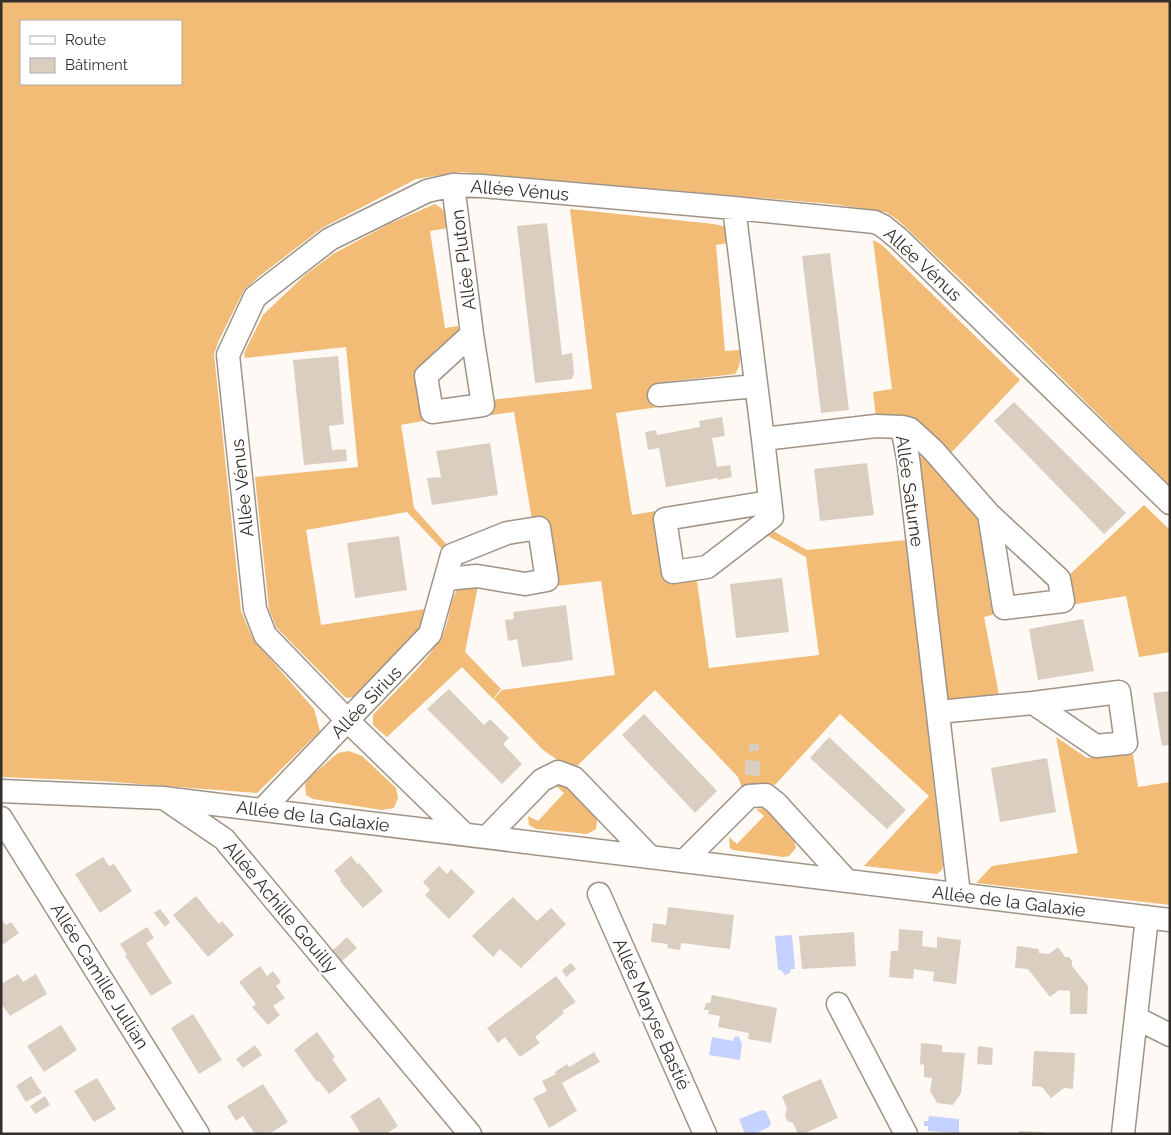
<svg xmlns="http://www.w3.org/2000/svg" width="1171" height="1135" viewBox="0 0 1171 1135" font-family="Raleway,sans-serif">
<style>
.forest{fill:#f2bc77;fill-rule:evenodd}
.water{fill:#c5d1fe}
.building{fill:#dacec1}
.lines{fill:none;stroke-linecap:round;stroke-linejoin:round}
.minor-casing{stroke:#9e9387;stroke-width:25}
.minor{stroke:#fff;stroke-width:22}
.labels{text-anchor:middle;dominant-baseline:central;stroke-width:4.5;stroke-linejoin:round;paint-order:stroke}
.street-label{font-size:18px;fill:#342f2a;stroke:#fff}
</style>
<rect width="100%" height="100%" fill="#fef9f4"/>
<!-- forest -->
<path class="forest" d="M1,1H1170V486L989,306L899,221L886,212L832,204L461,172L416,179L322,228L257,278L244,290L219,340L214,354L241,611L253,639L314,709L320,731L257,793L100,781L1,777ZM181,21V84H21V21Z
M435,204L445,211L448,228L430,231L445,328L458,326L460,336L417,372L428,420L401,425L414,508L447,545L442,549L407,512L306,530L321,625L425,609L423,622L418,633L359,696L346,698L276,627L269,609L255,477L358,467L346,347L245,358L244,353L263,315L304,276L333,254L389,224Z
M570,209L714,224L726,227L728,243L716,245L725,351L740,350C740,360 741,366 735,374L656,383L659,407L616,413L632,515L656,511L666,578L696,574L709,668L819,655L806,557L761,532L766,527L807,550L906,540L943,865L942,870L937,874L864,866L929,796L840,714L775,785L765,783L742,788L738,777L655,690L577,766L562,763L543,750L494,699L502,690L615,675L601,581L556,586L547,519L532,520L514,412L491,415L490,400L592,389Z
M873,240L882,245L1020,380L951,453C925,426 917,411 876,416L873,392L892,389Z
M924,456L979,519L992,611L996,614L984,617L999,695L946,700L919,457Z
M1144,505L1170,530V652L1139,657L1126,596L1070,605L1068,576Z
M460,585L478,586L465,652L501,689L493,699L462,667L387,737L373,725V715C395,691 425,665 442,636C451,619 448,602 460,585Z
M1056,737L1087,758L1133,754L1138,787L1170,782V905L976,883L992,866L1078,853Z
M349,751L362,756L396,788L398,798L394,808L381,810L313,799L306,795L305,784L311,776L338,753Z
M565,785L596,816L597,820L596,829L587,834L536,829L529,825L528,816L538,821L564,793L556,786Z
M764,808L794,840L796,848L789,856L783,857L733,850L730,848L729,837L737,844L764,816L756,809Z"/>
<!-- water -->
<path class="water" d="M792,935L795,969H791L790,973L785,975L781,970H778L775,936Z
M735,1036L739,1037L742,1044L740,1060L709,1055L712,1037L733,1041Z
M762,1110L766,1111L771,1123L769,1127L754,1134H745L739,1119Z
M929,1116L959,1119V1133L928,1131V1126H924V1121H928Z"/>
<!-- building -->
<path class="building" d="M547,223L562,355L572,353L574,372L572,379L535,383L517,226Z
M830,253L849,410L821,413L802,256Z
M338,356L344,424L329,426L332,450L346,449L347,461L304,465L293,360Z
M1014,402L1126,513L1104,534L994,421Z
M722,417L725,436L712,438L717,467L730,465L732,477L718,480V478L666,487L659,448L648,450L645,432L656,430L657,435L700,427L699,421Z
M490,443L498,495L432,505L427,478L441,477L436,451Z
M867,463L874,515L820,521L814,469Z
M399,536L407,590L355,598L347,543Z
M782,578L789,632L736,638L730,584Z
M566,605L573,660L522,667L517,639L508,641L505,620L514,619L513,612Z
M1083,619L1094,671L1038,680L1029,629Z
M449,689L484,725L490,719L509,738L503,744L522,764L502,784L427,709Z
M1170,691V745L1162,746L1153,693Z
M644,714L717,791L695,813L622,735Z
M829,737L906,810L887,829L810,758Z
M749,744H759V751H749Z
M1047,758L1056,812L1000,822L991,768Z
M745,760L760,761V776L745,775Z
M351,856L358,865L359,863L383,891L363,908L340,881L341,879L334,871Z
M103,857L109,866L114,864L132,891L100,913L75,874Z
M439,866L447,874L451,869L475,892L449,919L425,895L430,890L423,882Z
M196,896L219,924L222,921L234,935L208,957L173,915Z
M513,897L537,921L551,908L566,924L521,968L500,949L493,957L472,936Z
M668,907L734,915L730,949L681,943L680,950L667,948L668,944L651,942L653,923L666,925Z
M160,909L170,922L165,927L154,913Z
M1,919L6,925L11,922L19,933L1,946Z
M147,927L154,938L146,943L172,983L151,996L125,956L127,955L120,944Z
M899,929L923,931L922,946L937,948V937L961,940L956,984L933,981L934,972L914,969L913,979L889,977L891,951H898Z
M854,932L856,966L802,969L799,936Z
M347,937L357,948L341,962L332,951Z
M1017,946L1039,949V953L1049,954L1058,947L1065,957H1069L1072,961V966L1088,986L1087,1014H1070V991L1059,990L1050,997L1028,969L1015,968Z
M571,963L576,969L566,977L562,970Z
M260,966L267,976L273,971L281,982L276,986L285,998L273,1006L280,1015L268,1025L252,1007L256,1004L239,982Z
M18,974L23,982L36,974L47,994L10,1016L1,1003V984Z
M556,976L576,1002L562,1011L564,1013L535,1037L540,1043L520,1057L505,1037L498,1043L487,1028Z
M712,995L777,1008L771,1043L748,1039L749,1033L718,1027L720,1016L708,1014L709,1010H704L706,1003H710Z
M193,1014L222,1060L199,1074L171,1028Z
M61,1025L77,1050L44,1072L27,1046Z
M317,1032L335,1057L332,1059L347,1080L329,1094L319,1081L317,1082L294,1050Z
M921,1043L942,1045V1052L965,1053L961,1093L953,1105L937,1103L930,1091L932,1078L924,1077V1065L920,1064Z
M255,1045L262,1055L243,1068L236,1059Z
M978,1046L993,1048L992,1065L977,1064Z
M1034,1051L1075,1053L1073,1089L1064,1088L1051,1098L1042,1087L1032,1086Z
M594,1052L600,1062L562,1083L577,1111L549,1128L533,1098L547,1091L542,1081L556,1074L555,1072L567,1064L569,1067Z
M31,1076L42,1093L26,1102L16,1086Z
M97,1078L116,1109L94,1122L74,1091Z
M821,1079L838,1118L803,1134H798L793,1123L787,1121L785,1115L787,1109L782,1096Z
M263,1084L288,1122L269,1134H255L243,1116L236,1121L227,1106Z
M45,1096L50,1105L35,1114L30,1106Z
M379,1097L398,1126L386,1134H361L350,1116Z
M1020,1131L1043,1132V1134H1017Z"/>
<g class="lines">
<!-- minor casing -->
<g class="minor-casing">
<path id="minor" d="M453,185L472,334L483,405L432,412L426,376L472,334
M734,208L763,439L876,426L902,427L908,458L959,894
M659,395L756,386
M902,427L910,429L933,450L989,514L1059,579L1063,601L1004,608L989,514
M763,439L772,517L707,567L673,572L665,519L770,502
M938,712L1033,703L1119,692L1126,743L1096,746L1033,703
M1,791L163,798L1170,920
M168,801L224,839L470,1134
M262,810L430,634L452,555L507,533L539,528L547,580L525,584L477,576L446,579
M1,818L198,1134
M464,834L348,721L265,635L255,609L228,355L255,297L330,239L427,191L453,185L482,186L734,208L875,222L883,226L899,239L1170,503
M487,837L542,780L558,772L574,778L650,857
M684,861L749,796L766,795L776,803L847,881
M599,894L705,1134
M838,1004L906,1134
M1136,1018L1170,1035
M1123,1134L1147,917"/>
</g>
<!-- minor -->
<use href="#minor" class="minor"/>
</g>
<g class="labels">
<!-- street labels -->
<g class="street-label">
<text transform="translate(520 190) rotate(5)">Allée Vénus</text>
<text transform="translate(463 260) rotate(-97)">Allée Pluton</text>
<text transform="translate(923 264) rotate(43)">Allée Vénus</text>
<text transform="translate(242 488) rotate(-96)">Allée Vénus</text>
<text transform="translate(910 491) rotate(82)">Allée Saturne</text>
<text transform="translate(366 702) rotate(-46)">Allée Sirius</text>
<text transform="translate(313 816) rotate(7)">Allée de la Galaxie</text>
<text transform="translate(1009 901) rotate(7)">Allée de la Galaxie</text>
<text transform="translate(281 907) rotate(50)">Allée Achille Gouilly</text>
<text transform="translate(100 976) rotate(58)">Allée Camille Jullian</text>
<text transform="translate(652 1014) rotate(66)">Allée Maryse Bastié</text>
</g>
</g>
<!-- border -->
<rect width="1171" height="1135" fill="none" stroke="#342f2a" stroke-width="5"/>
<!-- legend -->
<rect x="20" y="20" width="162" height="65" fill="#ffffff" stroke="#aeacaa"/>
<rect x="30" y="36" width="25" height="8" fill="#ffffff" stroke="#aeacaa"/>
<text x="65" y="45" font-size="15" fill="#342f2a">Route</text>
<rect x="30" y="58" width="25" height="15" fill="#dacec1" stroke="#aeacaa"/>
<text x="65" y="70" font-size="15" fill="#342f2a">Bâtiment</text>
</svg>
